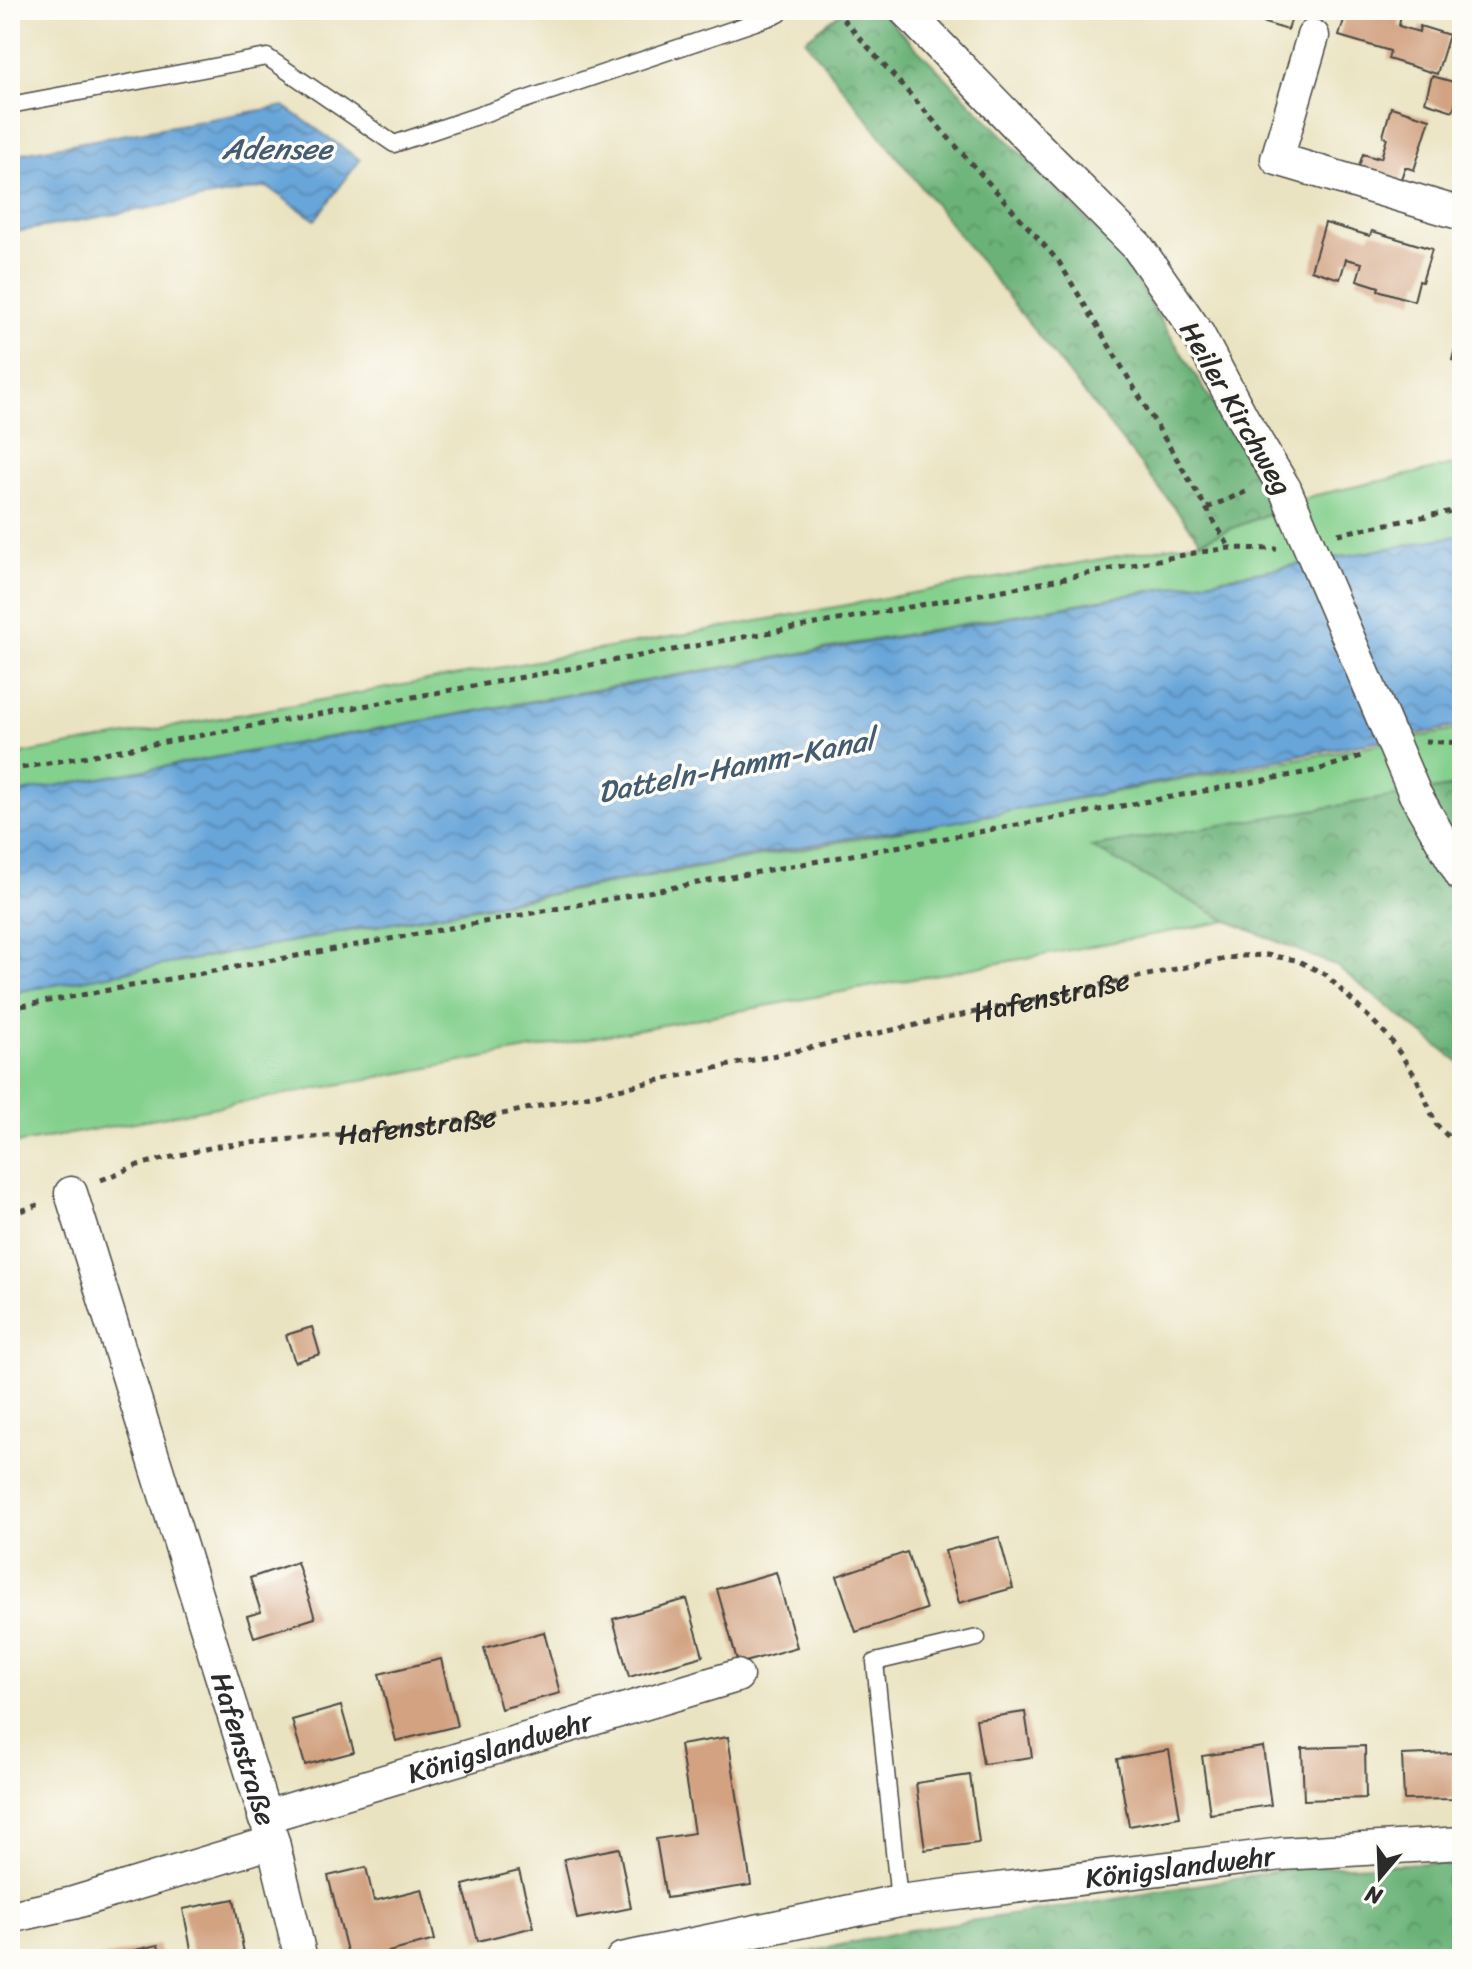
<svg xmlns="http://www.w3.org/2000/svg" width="1472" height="1969" viewBox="0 0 1472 1969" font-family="Sriracha,sans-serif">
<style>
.grass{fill:#84d08d;stroke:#587e5c;stroke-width:2}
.forest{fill:url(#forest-crowns);stroke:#4b6e52;stroke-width:2}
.water{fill:url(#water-waves);stroke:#4a6882;stroke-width:2}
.building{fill:#d2a281}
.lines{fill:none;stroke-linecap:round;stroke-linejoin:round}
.service-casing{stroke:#484742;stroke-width:19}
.minor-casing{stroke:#484742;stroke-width:35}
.path{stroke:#484742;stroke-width:5;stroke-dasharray:6 6;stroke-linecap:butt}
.service{stroke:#fff;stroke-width:16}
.minor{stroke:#fff;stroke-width:32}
.minor-bridge-casing{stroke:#484742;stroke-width:35;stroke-linecap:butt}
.minor-bridge{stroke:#fff;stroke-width:32}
.labels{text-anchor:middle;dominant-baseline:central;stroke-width:7;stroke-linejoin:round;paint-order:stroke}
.street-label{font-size:28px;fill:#2b2b2b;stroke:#fdfcf7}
.water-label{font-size:30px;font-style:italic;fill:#435c71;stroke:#fdfcf7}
</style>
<defs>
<pattern id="forest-crowns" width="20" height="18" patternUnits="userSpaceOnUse" patternTransform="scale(2)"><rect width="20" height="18" fill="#6bb278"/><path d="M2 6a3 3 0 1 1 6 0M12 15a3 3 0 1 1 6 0" fill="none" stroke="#589163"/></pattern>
<pattern id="water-waves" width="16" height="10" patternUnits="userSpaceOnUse" patternTransform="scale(2)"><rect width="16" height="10" fill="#68a5d9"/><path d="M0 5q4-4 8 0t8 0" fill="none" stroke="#5687b0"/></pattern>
</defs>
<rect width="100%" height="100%" fill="#fdfcf7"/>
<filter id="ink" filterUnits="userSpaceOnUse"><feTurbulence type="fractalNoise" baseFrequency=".0125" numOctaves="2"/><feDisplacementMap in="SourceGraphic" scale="16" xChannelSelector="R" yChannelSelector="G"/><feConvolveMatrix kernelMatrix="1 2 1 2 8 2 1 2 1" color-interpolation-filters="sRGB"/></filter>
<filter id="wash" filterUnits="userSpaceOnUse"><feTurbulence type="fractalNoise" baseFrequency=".006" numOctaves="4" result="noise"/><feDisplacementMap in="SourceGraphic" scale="32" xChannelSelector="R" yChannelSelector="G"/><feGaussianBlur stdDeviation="1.8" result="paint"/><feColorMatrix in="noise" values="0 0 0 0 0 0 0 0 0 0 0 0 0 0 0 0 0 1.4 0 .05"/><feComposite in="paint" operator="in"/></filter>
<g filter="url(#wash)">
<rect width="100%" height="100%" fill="#eae3c1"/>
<!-- grass -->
<path class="grass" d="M1462,463V535L10,794V756L1201,541L1312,496Z
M1462,729V785L1092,847L1228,921L10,1145V993Z"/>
<!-- forest -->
<path class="forest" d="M844,10H879L1117,251L1280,509L1201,541L805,40Z
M1462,785V1065L1336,966L1228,921L1091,847Z
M1462,1862V1959H777L909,1930L1110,1900L1293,1868Z"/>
<!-- water -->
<path class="water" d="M284,106L360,160L315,220L267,187L10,233V155Z
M1462,535V726L1310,753L953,822L861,836L10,993V794L910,635Z"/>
<g id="blocks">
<!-- building -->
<path class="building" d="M1236,10H1294L1288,30L1234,14Z
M1308,10H1342L1339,20Z
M1347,10H1392L1401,13L1399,26L1419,32L1420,26L1449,35L1437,74L1388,59L1390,51L1339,36Z
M1432,76L1461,84L1453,111L1425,102Z
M1391,107L1430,119L1414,170L1405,167L1399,185L1357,172L1363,154L1376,158V157L1381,158L1387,138L1383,136Z
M1325,223L1370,236L1372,231L1432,249L1422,282L1419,281L1414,301L1378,290L1379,287L1357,280L1362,263L1346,259L1340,279L1311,270Z
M1461,326H1462V363L1452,360Z
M312,1327L320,1354L295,1362L286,1335Z
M999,1537L1013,1588L959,1603L945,1551Z
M907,1552L926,1609L856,1632L837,1576Z
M297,1562L315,1618L254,1637L247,1616L261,1612L250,1578Z
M776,1572L797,1647L738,1664L717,1589Z
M687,1599L703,1656L629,1677L613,1619Z
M544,1632L560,1693L501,1709L484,1648Z
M441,1659L457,1726L396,1741L379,1674Z
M341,1706L354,1752L305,1765L292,1720Z
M1025,1712L1032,1757L983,1764L976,1719Z
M728,1737L751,1885L666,1898L656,1839L694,1833L680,1745Z
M1365,1746L1366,1798L1304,1800L1302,1748Z
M1263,1747L1271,1805L1210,1814L1202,1756Z
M1169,1750L1180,1817L1129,1826L1117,1759Z
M1453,1753L1454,1799L1404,1800L1402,1755Z
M970,1775L979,1843L925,1850L916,1783Z
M619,1848L631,1908L577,1919L564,1859Z
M366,1867L374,1901L422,1889L435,1940L361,1959H349L328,1876Z
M519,1871L534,1927L478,1941L463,1885Z
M234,1899L245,1959H193L183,1909Z
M158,1945L162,1959H98V1958Z"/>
</g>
</g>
<g filter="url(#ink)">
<use href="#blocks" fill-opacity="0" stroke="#484742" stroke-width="2"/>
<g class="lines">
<!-- service casing -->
<g class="service-casing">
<path id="service" d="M10,105L267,57L394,144L779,14
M899,1901L875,1662L977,1638"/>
</g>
<!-- minor casing -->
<g class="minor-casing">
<g id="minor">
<path d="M905,10L1023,132L1137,246L1198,334L1243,419L1285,489"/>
<path d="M1313,36L1277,159L1462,214"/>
<path d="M1415,794L1462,876"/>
<path id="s2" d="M71,1193L273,1842L301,1959"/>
<path id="s3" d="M264,1817L737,1676"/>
<path d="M10,1917L73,1903L273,1842"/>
<path id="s4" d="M622,1959L899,1901L1282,1854L1462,1843"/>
</g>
</g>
<!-- path -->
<g class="path">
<path d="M835,10L1059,262L1230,548"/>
<path d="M1207,508L1250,490"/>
<path d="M1338,534L1462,509"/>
<path d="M1425,741L1462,743"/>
<path d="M10,770L1009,589L1194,553L1230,548L1277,549"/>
<path d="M10,1008L1314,771L1365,755"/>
<path id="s1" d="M101,1180L138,1165L218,1146L357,1133L484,1118L1171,970L1240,956L1267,955L1296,960L1325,974L1389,1037L1417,1079L1436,1124L1462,1151"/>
<path d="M10,1215L43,1203"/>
</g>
<!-- service -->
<use href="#service" class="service"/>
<!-- minor -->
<use href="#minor" class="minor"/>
<!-- minor-bridge casing -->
<g class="minor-bridge-casing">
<path id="minor-bridge" d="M1285,489L1415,794"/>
</g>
<!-- minor-bridge -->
<use href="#minor-bridge" class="minor-bridge"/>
</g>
</g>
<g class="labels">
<!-- street labels -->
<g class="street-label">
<text transform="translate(1236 408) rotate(60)">Heiler Kirchweg</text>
<text stroke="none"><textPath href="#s1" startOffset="970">Hafenstraße</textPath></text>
<text stroke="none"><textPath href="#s1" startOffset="322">Hafenstraße</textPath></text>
<text stroke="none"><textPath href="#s3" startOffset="246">Königslandwehr</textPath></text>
<text stroke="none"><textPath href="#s2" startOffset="582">Hafenstraße</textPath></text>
<text stroke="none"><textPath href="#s4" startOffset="566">Königslandwehr</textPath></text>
</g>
<!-- water labels -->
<g class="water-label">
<text x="277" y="149">Adensee</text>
<text transform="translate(736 766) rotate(-11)">Datteln-Hamm-Kanal</text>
</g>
</g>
<!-- margin -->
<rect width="1472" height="1969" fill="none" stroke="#fdfcf7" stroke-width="40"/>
<!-- north arrow -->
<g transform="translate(1380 1877) rotate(199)" stroke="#fdfcf7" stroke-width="6" paint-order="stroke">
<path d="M0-6L14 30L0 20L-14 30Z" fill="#2b2b2b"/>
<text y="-12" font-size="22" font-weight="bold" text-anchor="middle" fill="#2b2b2b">N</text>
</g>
</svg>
